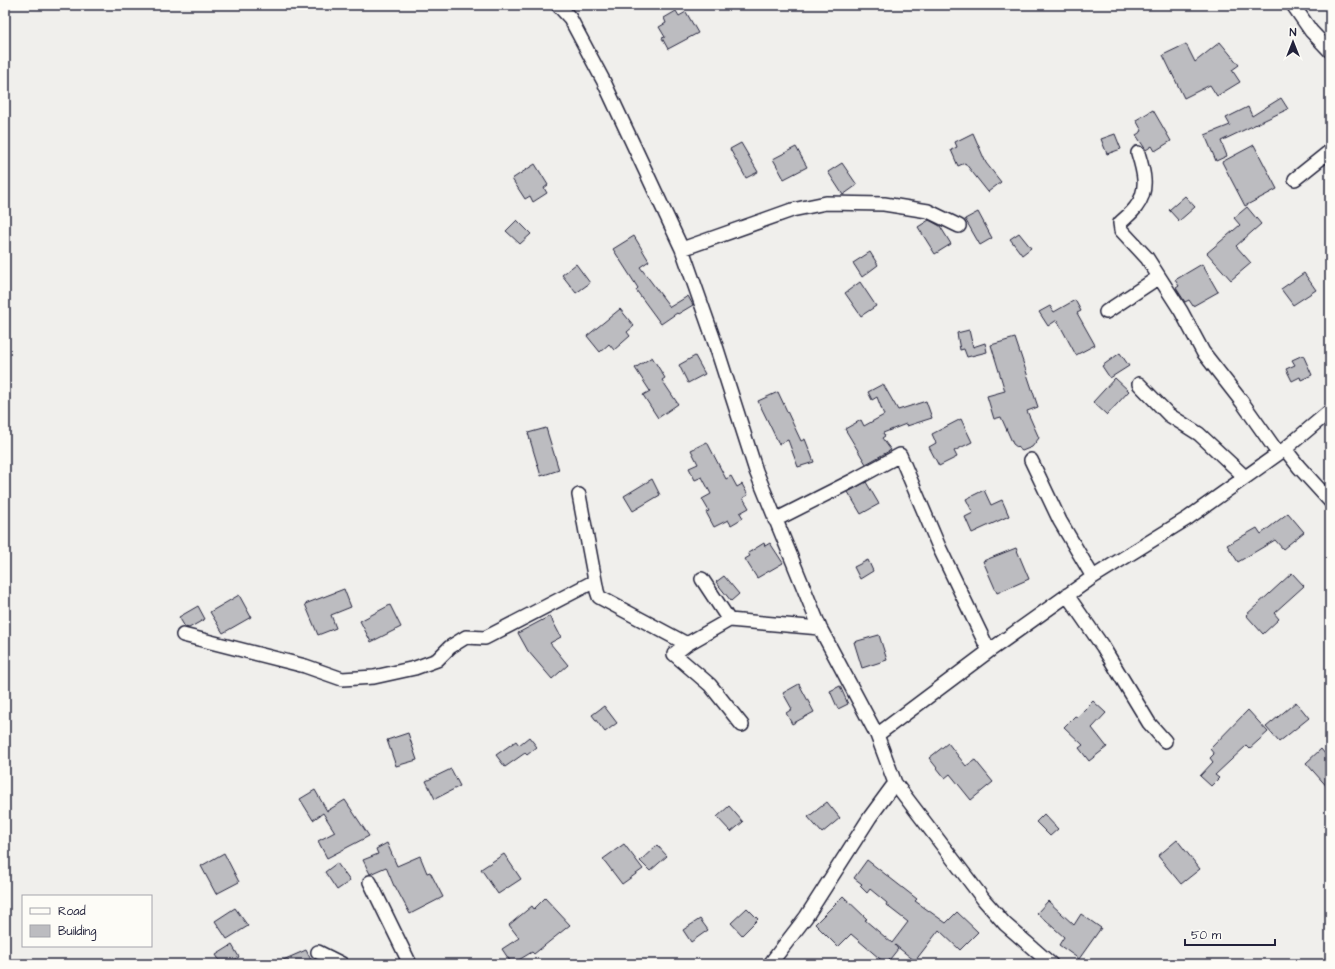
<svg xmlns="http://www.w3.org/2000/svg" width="1335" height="969" viewBox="0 0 1335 969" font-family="'Architects Daughter',sans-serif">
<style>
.building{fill:#bcbcc0;stroke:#22223b}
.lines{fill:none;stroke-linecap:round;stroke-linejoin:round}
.minor-casing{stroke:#22223b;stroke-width:16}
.minor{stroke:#fdfcf7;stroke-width:13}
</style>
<rect width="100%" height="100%" fill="#f0efec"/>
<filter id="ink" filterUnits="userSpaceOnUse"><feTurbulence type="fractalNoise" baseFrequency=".025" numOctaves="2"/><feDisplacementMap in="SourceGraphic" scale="8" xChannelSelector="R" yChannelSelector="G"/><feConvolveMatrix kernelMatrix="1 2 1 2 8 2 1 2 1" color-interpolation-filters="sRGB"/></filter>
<g filter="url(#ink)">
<!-- building -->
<path class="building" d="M676,11L679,16L686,12L698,33L668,49L662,38L665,37L659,27L666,23L664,18Z
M1220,42L1239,65L1232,70L1240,82L1217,96L1210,85L1184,98L1163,55L1186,44L1195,62Z
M1281,98L1288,109L1221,141L1227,156L1216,161L1205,135L1230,125L1226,118L1248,107L1252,116Z
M1153,110L1171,141L1155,151L1152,146L1146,150L1136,135L1142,131L1136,120Z
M973,133L986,163L1001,182L988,192L965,163L958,166L951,150L957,147L955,142Z
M1115,134L1121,149L1107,154L1101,139Z
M741,143L758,172L746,178L730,149Z
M1254,145L1277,189L1245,206L1222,162Z
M796,147L807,167L784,179L773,159Z
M842,163L857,185L843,195L828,172Z
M535,164L548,185L544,188L547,193L533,202L530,196L525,199L512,179Z
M1185,196L1195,207L1179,221L1169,210Z
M1247,207L1261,224L1236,246L1251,263L1231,280L1207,253L1240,225L1234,218Z
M978,212L992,238L980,245L965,219Z
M517,220L531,234L520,244L506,231Z
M929,220L940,226L951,244L935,254L918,227Z
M1019,233L1031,248L1022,255L1010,239Z
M634,236L649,261L640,267L670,307L688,296L693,305L678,314L677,313L661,324L636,290L638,288L613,249Z
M870,252L878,265L862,277L853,263Z
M576,264L590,283L576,293L562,275Z
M1202,264L1218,292L1193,306L1189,300L1185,302L1176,288L1179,286L1175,280Z
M1304,273L1316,290L1293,305L1281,289Z
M860,282L876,306L861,316L845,293Z
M1075,300L1081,311L1077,313L1095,345L1076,355L1057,320L1048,326L1039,312L1050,306L1054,312Z
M620,309L634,326L627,332L630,336L614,350L609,344L600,352L587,336Z
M969,330L973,347L985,343L987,352L967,357L964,349L960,350L957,333Z
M1015,338L1038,407L1027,411L1039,438L1032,447L1022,451L1013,444L1001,417L994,419L987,396L1005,391L991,345Z
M1120,353L1129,366L1110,378L1102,366Z
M1303,355L1312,375L1301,380L1300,377L1292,381L1286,369L1295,365L1292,360Z
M695,356L705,374L688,383L679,365Z
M652,357L665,378L662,380L678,404L658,418L643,395L650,391L635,368Z
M1115,378L1129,391L1107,415L1093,402Z
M883,384L898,410L926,401L932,418L907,426L906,424L883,433L885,436L882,438L891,450L866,464L845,429L861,420L864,426L884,415L877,397L872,400L868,392Z
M778,392L801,441L805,439L814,462L798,467L788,440L779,444L758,401Z
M961,419L972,442L954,451L957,457L939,466L929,447L936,443L932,434Z
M546,428L559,470L541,476L528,433Z
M707,442L726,479L731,476L737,487L742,484L748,495L743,498L749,508L740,513L743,518L731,525L728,520L714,527L706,512L709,511L702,499L711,494L702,477L695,480L689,468L698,464L691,450Z
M652,479L660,495L633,511L624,496Z
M866,482L879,504L861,514L848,492Z
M984,490L991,505L1002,500L1009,516L972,533L965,517L973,513L966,499Z
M1288,513L1304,532L1283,549L1275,540L1238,562L1227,545L1257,528L1261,534Z
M764,543L765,546L770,543L783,563L757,578L745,559L750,556L748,553Z
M1016,548L1029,579L997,593L983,561Z
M868,560L873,571L860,579L854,567Z
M1292,573L1304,586L1274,613L1279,619L1263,634L1246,615Z
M724,576L739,594L731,601L716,582Z
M344,589L351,607L331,615L336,628L318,635L305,604Z
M239,595L251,617L223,633L210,612Z
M390,605L401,627L371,642L360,621Z
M198,606L205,619L189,628L185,627L179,617Z
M550,616L561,637L550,643L568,665L552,679L528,651L518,633Z
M879,635L887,660L862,668L854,642Z
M799,684L814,712L792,724L786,713L792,709L783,693Z
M840,686L848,704L838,709L830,691Z
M1093,701L1106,713L1092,728L1107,747L1089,761L1079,748L1083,745L1064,727L1075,716L1077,717Z
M1296,702L1309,718L1279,742L1266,727Z
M604,706L617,723L605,732L592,715Z
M1248,710L1268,732L1249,749L1246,746L1215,775L1219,778L1211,786L1200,776L1213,762L1210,758L1214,754L1210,749Z
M408,733L417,760L396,766L387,740Z
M529,737L537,747L527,755L525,753L505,767L496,755L516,741L519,745Z
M948,743L966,766L975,760L993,782L971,800L950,774L945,778L929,758Z
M1321,749L1330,760V790L1306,763Z
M451,769L460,786L435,799L426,781Z
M315,790L327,811L345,800L369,836L327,858L318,841L335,832L323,813L313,820L300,799Z
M827,802L840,818L822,833L808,817Z
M729,806L743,822L731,832L717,817Z
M1044,814L1058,829L1050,836L1036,822Z
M1177,840L1200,869L1181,884L1158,856Z
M387,843L397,866L420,856L427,873L430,872L443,897L410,914L395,886H394L386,867L370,874L363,860L378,854L376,849Z
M624,844L643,869L622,884L603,859Z
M657,845L667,856L650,871L640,861Z
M224,853L239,882L216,894L201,866Z
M504,854L521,879L498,894L481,869Z
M867,860L917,899L915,901L946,923L957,912L978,932L960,950L939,930L915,961L895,945L898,949L886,964L851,934L838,947L815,924L843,896L867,919L865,920L892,943L908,922L886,905L887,903L870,889L867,893L860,886L862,884L854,878Z
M337,863L350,881L337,890L325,872Z
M545,898L570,925L534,954L532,952L512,964L502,949L519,938L509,925L532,906L534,909Z
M1048,901L1074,925L1081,914L1101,928L1079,959L1059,945L1064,937L1037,913Z
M235,908L248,926L227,939L215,921Z
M747,908L758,919L742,935L731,923Z
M700,919L708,930L691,942L683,930Z
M232,945L239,957L228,964H222L216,955Z
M306,950L313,964H274Z"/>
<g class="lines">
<!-- minor casing -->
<g class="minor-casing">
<path id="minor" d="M558,5L570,18L604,82L682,249L715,343L756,471L769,503L820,628L877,735L895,783L984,900L1005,924L1051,964
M1293,5L1311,31L1330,51
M1138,153C1144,172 1149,190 1136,207C1132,213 1125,218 1120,223L1121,230L1147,258L1181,311L1203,352L1242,402L1278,453
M1295,179L1330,151
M682,249L792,210L826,203L884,204L928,211L959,226
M1106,312L1159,277
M1139,384L1169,415L1199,434L1245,477
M1285,449L1299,467L1330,501
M1031,460L1060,521L1093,577
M579,495L597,591L599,597L687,644L729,620
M775,520L852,481L900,455L939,547L989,651
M702,579L729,620L820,628
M1067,595L1103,647L1149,723L1165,741
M183,635L305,666L342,679L374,677L415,668L437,660L450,647L466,637L485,638L595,581
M687,644L674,654L710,685L742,725
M877,735L989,651L1093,577L1188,518L1285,449L1330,411
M370,882L410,964
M318,952L342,964
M770,964L806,917L870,817L895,783"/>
</g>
<!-- minor -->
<use href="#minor" class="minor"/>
</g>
</g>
<!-- margin -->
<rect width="1335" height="969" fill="none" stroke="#fdfcf7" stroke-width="20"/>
<rect x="10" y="10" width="1315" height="949" fill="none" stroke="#22223b" stroke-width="1.5" filter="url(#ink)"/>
<!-- legend -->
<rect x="22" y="895" width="130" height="52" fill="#fdfcf7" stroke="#a5a5ac"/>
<rect x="30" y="908" width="20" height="6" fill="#fdfcf7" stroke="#a5a5ac"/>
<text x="58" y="915" font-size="12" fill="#22223b">Road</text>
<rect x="30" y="925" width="20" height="12" fill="#bcbcc0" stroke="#a5a5ac"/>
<text x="58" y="935" font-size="12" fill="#22223b">Building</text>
<!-- north arrow -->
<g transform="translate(1293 42)" stroke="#fdfcf7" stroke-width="3" paint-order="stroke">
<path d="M0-3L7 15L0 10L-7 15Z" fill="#22223b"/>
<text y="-6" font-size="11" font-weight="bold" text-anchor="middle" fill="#22223b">N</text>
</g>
<!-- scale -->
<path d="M1185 939v6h90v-6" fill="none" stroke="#22223b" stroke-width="2"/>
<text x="1191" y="939" font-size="12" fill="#22223b" stroke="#fdfcf7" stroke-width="3" paint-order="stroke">50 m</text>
</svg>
